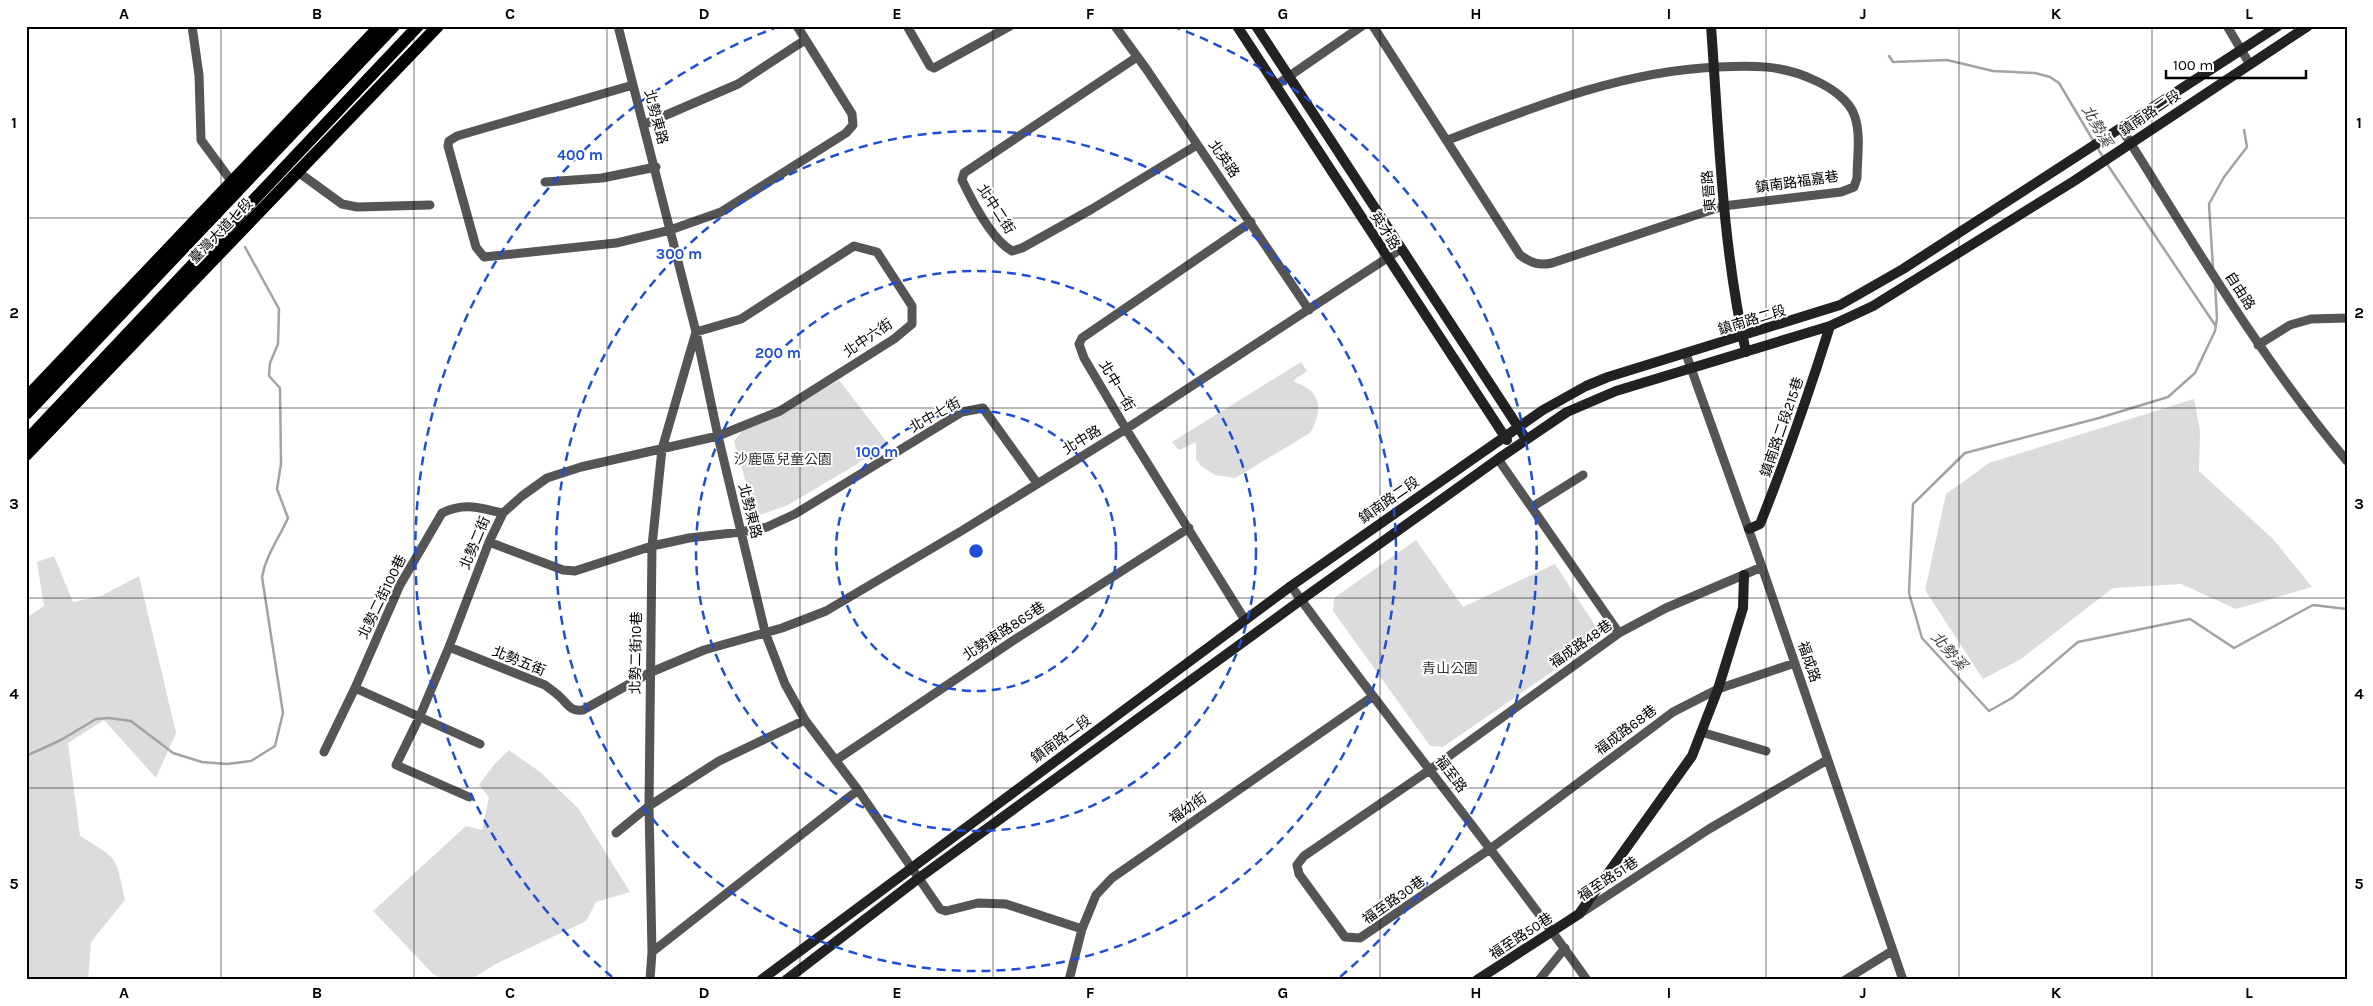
<svg xmlns="http://www.w3.org/2000/svg" width="2373" height="1006" viewBox="0 0 2373 1006" font-family="Karla,'Noto Sans TC',sans-serif">
<style>
.green{fill:#dcdcdc}
.lines{fill:none;stroke-linecap:round;stroke-linejoin:round}
.stream{stroke:#a3a3a3;stroke-width:2.5}
.street{stroke:#555;stroke-width:9}
.secondary{stroke:#222;stroke-width:10}
.primary{stroke:#000;stroke-width:12}
.grid{fill:none;stroke:#000;stroke-width:1;stroke-opacity:0.55}
.ring{fill:none;stroke:#1d4ed8;stroke-width:2.5;stroke-dasharray:9 6}
.labels{text-anchor:middle;dominant-baseline:central;stroke-width:4;stroke-linejoin:round;paint-order:stroke}
.street-label{font-size:14px;fill:#000;stroke:#fff}
.park-label{font-size:14px;fill:#333;stroke:#fff}
.water-label{font-size:15px;font-style:italic;fill:#444;stroke:#fff}
.centre{fill:#1d4ed8;stroke:#fff;stroke-width:2.5}
.ring-label{font-size:15px;text-anchor:middle;font-weight:bold;fill:#1d4ed8;stroke:#fff;stroke-width:4;stroke-linejoin:round;paint-order:stroke}
.neatline{fill:none;stroke:#000;stroke-width:2}
.grid-label{font-size:16px;text-anchor:middle;font-weight:bold;fill:#000}
</style>
<rect width="100%" height="100%" fill="#fff"/>
<!-- green -->
<path class="green" d="M1301,362L1307,371L1293,381C1298,384 1306,386 1311,391C1323,402 1318,421 1310,433L1235,478L1215,475L1201,466L1196,459V442L1179,450L1172,442Z
M839,380L889,445L788,505L760,515L754,510L734,441L743,430L781,414Z
M2194,399L2200,430L2199,471L2273,539L2312,587L2236,609L2181,584L2113,588L2021,659L1983,679L1925,590L1946,494L1989,463Z
M1416,540L1463,607L1555,564L1598,630V640L1443,747L1430,746L1333,611L1334,598Z
M54,556L73,602L101,596L139,576L176,733L156,778L104,720L68,743L80,836C118,859 116,856 125,900L91,942L88,980H26V618L44,606L37,562Z
M509,750L540,772L578,808L630,892L596,902L586,921L496,964L470,980H445L433,974L373,911L466,826L482,830L489,797L479,785L493,766Z"/>
<g class="lines">
<!-- stream -->
<path class="stream" d="M1889,56L1893,62L1947,60L1993,71L2035,73L2050,77L2059,83L2094,142
M2097,147L2104,159
M2107,164L2215,325
M2213,268L2209,204L2224,177L2247,147L2244,130
M2215,284L2217,318L2215,331L2195,373L2168,397L2099,418L1965,453L1913,504L1909,593L1922,638L1989,711L2012,698L2078,642L2190,619L2234,648L2313,605L2347,609
M26,756L61,740L96,719L109,718L131,721L173,753L202,762L227,764L251,761L275,746L283,713L262,577C266,555 279,538 288,518L277,489L281,464L280,388L269,376L270,363L278,344L279,309L245,247"/>
<!-- street -->
<path class="street" d="M192,26L199,75L201,140L232,182
M618,26L696,332L718,436L765,632L785,684L805,720L858,790L940,909L946,911L978,903L1006,904L1082,929
M907,26L930,66L934,68L1010,26
M1115,26L1147,70L1309,310
M1373,26L1520,255C1531,263 1539,266 1552,263L1723,206L1841,192L1854,187L1857,178C1857,159 1861,136 1855,117C1850,100 1830,87 1814,80C1782,65 1752,65 1718,67C1623,71 1536,106 1448,140
M2227,26L2249,63
M1137,57L964,173L962,180C972,201 992,240 1012,251L1022,248L1092,209L1197,145
M633,85L457,136L449,141L448,146L476,247L484,257L616,243L670,230L721,212L846,133L853,125L852,114L797,26
M1275,86L1362,26
M643,125L738,84L805,40
M2121,128C2193,242 2260,358 2347,461
M298,172L342,204L357,207L430,205
M545,182L602,178L656,167
M2258,345L2290,325L2311,319L2347,318
M1686,354L1762,567L1903,980
M1498,459L1619,633
M1532,507L1583,475
M489,542L563,570L575,571L652,546L689,538L741,532L767,527L795,514L962,412L983,408L1037,483
M1762,567L1666,608L1619,633L1431,769L1304,856L1297,865L1299,874L1345,937L1360,938L1490,849L1673,712L1718,689L1795,663
M1291,586C1387,719 1492,846 1587,980
M1245,620L1126,429L1084,358L1079,344L1082,338L1251,222
M449,647L545,685C550,689 555,692 559,696C568,704 570,712 583,710L649,673L704,650L782,628L826,611L963,530L1126,429L1401,249
M355,688L480,744
M1701,732L1766,751
M324,752L355,688L400,585L442,513C465,502 479,508 503,513
M836,760L1014,640L1189,528
M469,797L396,765L420,716L449,647L489,542L503,513L522,496L547,478L581,467L718,436L780,411L894,339L912,324V306L877,252L854,246L741,319L696,332L662,449L652,546L649,806L652,952L650,980
M616,833L649,806L719,761L805,720
M1581,913L1709,829L1827,760
M652,952L858,790
M1069,980L1082,929L1096,895L1112,878L1372,697
M1539,980L1565,948
M1845,980L1892,951"/>
<!-- secondary -->
<path class="secondary" d="M1237,26L1507,440
M1256,26L1526,439
M1711,26C1719,135 1722,245 1746,352
M1749,529L1760,524C1786,459 1809,393 1830,326
M761,980L1291,586L1543,410L1586,386L1608,377L1840,305L1903,269L2278,26
M786,980L919,878L1301,600L1498,459L1567,412L1616,391L1830,326L1873,306L2074,181L2308,26
M1477,980L1579,914L1692,756L1718,689L1743,608L1744,575"/>
<!-- primary -->
<path class="primary" d="M26,398L380,26
M26,414L394,26
M26,441L418,26
M26,455L438,26"/>
</g>
<!-- grid -->
<path class="grid" d="M221,26V980M414,26V980M607,26V980M800,26V980M993,26V980M1187,26V980M1380,26V980M1573,26V980M1766,26V980M1959,26V980M2152,26V980M26,218H2347M26,408H2347M26,598H2347M26,788H2347"/>
<!-- distance rings -->
<g class="ring">
<circle cx="976" cy="551" r="140"/>
<circle cx="976" cy="551" r="280"/>
<circle cx="976" cy="551" r="420"/>
<path d="M612 977A560 560 0 0 1 780 26M1172 26A560 560 0 0 1 1340 977"/>
</g>
<g class="labels">
<!-- street labels -->
<g class="street-label">
<text transform="translate(2150 113) rotate(-34)">鎮南路二段</text>
<text transform="translate(656 117) rotate(75)">北勢東路</text>
<text transform="translate(1224 159) rotate(55)">北英路</text>
<text transform="translate(1797 182) rotate(-8)">鎮南路福嘉巷</text>
<text transform="translate(1709 191) rotate(-95)">東晉路</text>
<text transform="translate(996 209) rotate(57)">北中二街</text>
<text transform="translate(221 231) rotate(-46)">臺灣大道七段</text>
<text transform="translate(1385 231) rotate(57)">英才路</text>
<text transform="translate(2240 291) rotate(57)">自由路</text>
<text transform="translate(1752 320) rotate(-17)">鎮南路二段</text>
<text transform="translate(868 338) rotate(-34)">北中六街</text>
<text transform="translate(1117 386) rotate(60)">北中一街</text>
<text transform="translate(935 415) rotate(-29)">北中七街</text>
<text transform="translate(1782 427) rotate(-71)">鎮南路二段215巷</text>
<text transform="translate(1082 440) rotate(-31)">北中路</text>
<text transform="translate(1389 500) rotate(-35)">鎮南路二段</text>
<text transform="translate(750 511) rotate(76)">北勢東路</text>
<text transform="translate(475 543) rotate(-67)">北勢二街</text>
<text transform="translate(382 597) rotate(-64)">北勢二街100巷</text>
<text transform="translate(1004 631) rotate(-33)">北勢東路865巷</text>
<text transform="translate(1581 644) rotate(-35)">福成路48巷</text>
<text transform="translate(636 653) rotate(-89)">北勢二街10巷</text>
<text transform="translate(519 661) rotate(22)">北勢五街</text>
<text transform="translate(1809 662) rotate(71)">福成路</text>
<text transform="translate(1626 730) rotate(-37)">福成路68巷</text>
<text transform="translate(1061 739) rotate(-36)">鎮南路二段</text>
<text transform="translate(1451 774) rotate(53)">福至路</text>
<text transform="translate(1188 808) rotate(-35)">福幼街</text>
<text transform="translate(1608 879) rotate(-33)">福至路51巷</text>
<text transform="translate(1394 900) rotate(-35)">福至路30巷</text>
<text transform="translate(1521 936) rotate(-33)">福至路50巷</text>
</g>
<!-- park labels -->
<g class="park-label">
<text x="783" y="459">沙鹿區兒童公園</text>
<text x="1450" y="668">青山公園</text>
</g>
<!-- water labels -->
<g class="water-label">
<text transform="translate(2097 126) rotate(60)">北勢溪</text>
<text transform="translate(1949 651) rotate(48)">北勢溪</text>
</g>
</g>
<circle cx="976" cy="551" r="8" class="centre"/>
<g class="ring-label">
<text x="580" y="160">400 m</text>
<text x="679" y="259">300 m</text>
<text x="778" y="358">200 m</text>
<text x="877" y="457">100 m</text>
</g>
<!-- border -->
<rect width="2373" height="1006" fill="none" stroke="#ffffff" stroke-width="55"/>
<!-- scale -->
<path d="M2166 70v8h140v-8" fill="none" stroke="#000000" stroke-width="2.5"/>
<text x="2173" y="70" font-size="15" fill="#000000" stroke="#ffffff" stroke-width="4" paint-order="stroke">100 m</text>
<rect x="28" y="28" width="2318" height="950" class="neatline"/>
<g class="grid-label">
<text x="124" y="19">A</text>
<text x="317" y="19">B</text>
<text x="510" y="19">C</text>
<text x="704" y="19">D</text>
<text x="897" y="19">E</text>
<text x="1090" y="19">F</text>
<text x="1283" y="19">G</text>
<text x="1476" y="19">H</text>
<text x="1669" y="19">I</text>
<text x="1863" y="19">J</text>
<text x="2056" y="19">K</text>
<text x="2249" y="19">L</text>
<text x="14" y="128">1</text>
<text x="2359" y="128">1</text>
<text x="14" y="318">2</text>
<text x="2359" y="318">2</text>
<text x="14" y="509">3</text>
<text x="2359" y="509">3</text>
<text x="14" y="699">4</text>
<text x="2359" y="699">4</text>
<text x="14" y="889">5</text>
<text x="2359" y="889">5</text>
<text x="124" y="998">A</text>
<text x="317" y="998">B</text>
<text x="510" y="998">C</text>
<text x="704" y="998">D</text>
<text x="897" y="998">E</text>
<text x="1090" y="998">F</text>
<text x="1283" y="998">G</text>
<text x="1476" y="998">H</text>
<text x="1669" y="998">I</text>
<text x="1863" y="998">J</text>
<text x="2056" y="998">K</text>
<text x="2249" y="998">L</text>
</g>
</svg>
